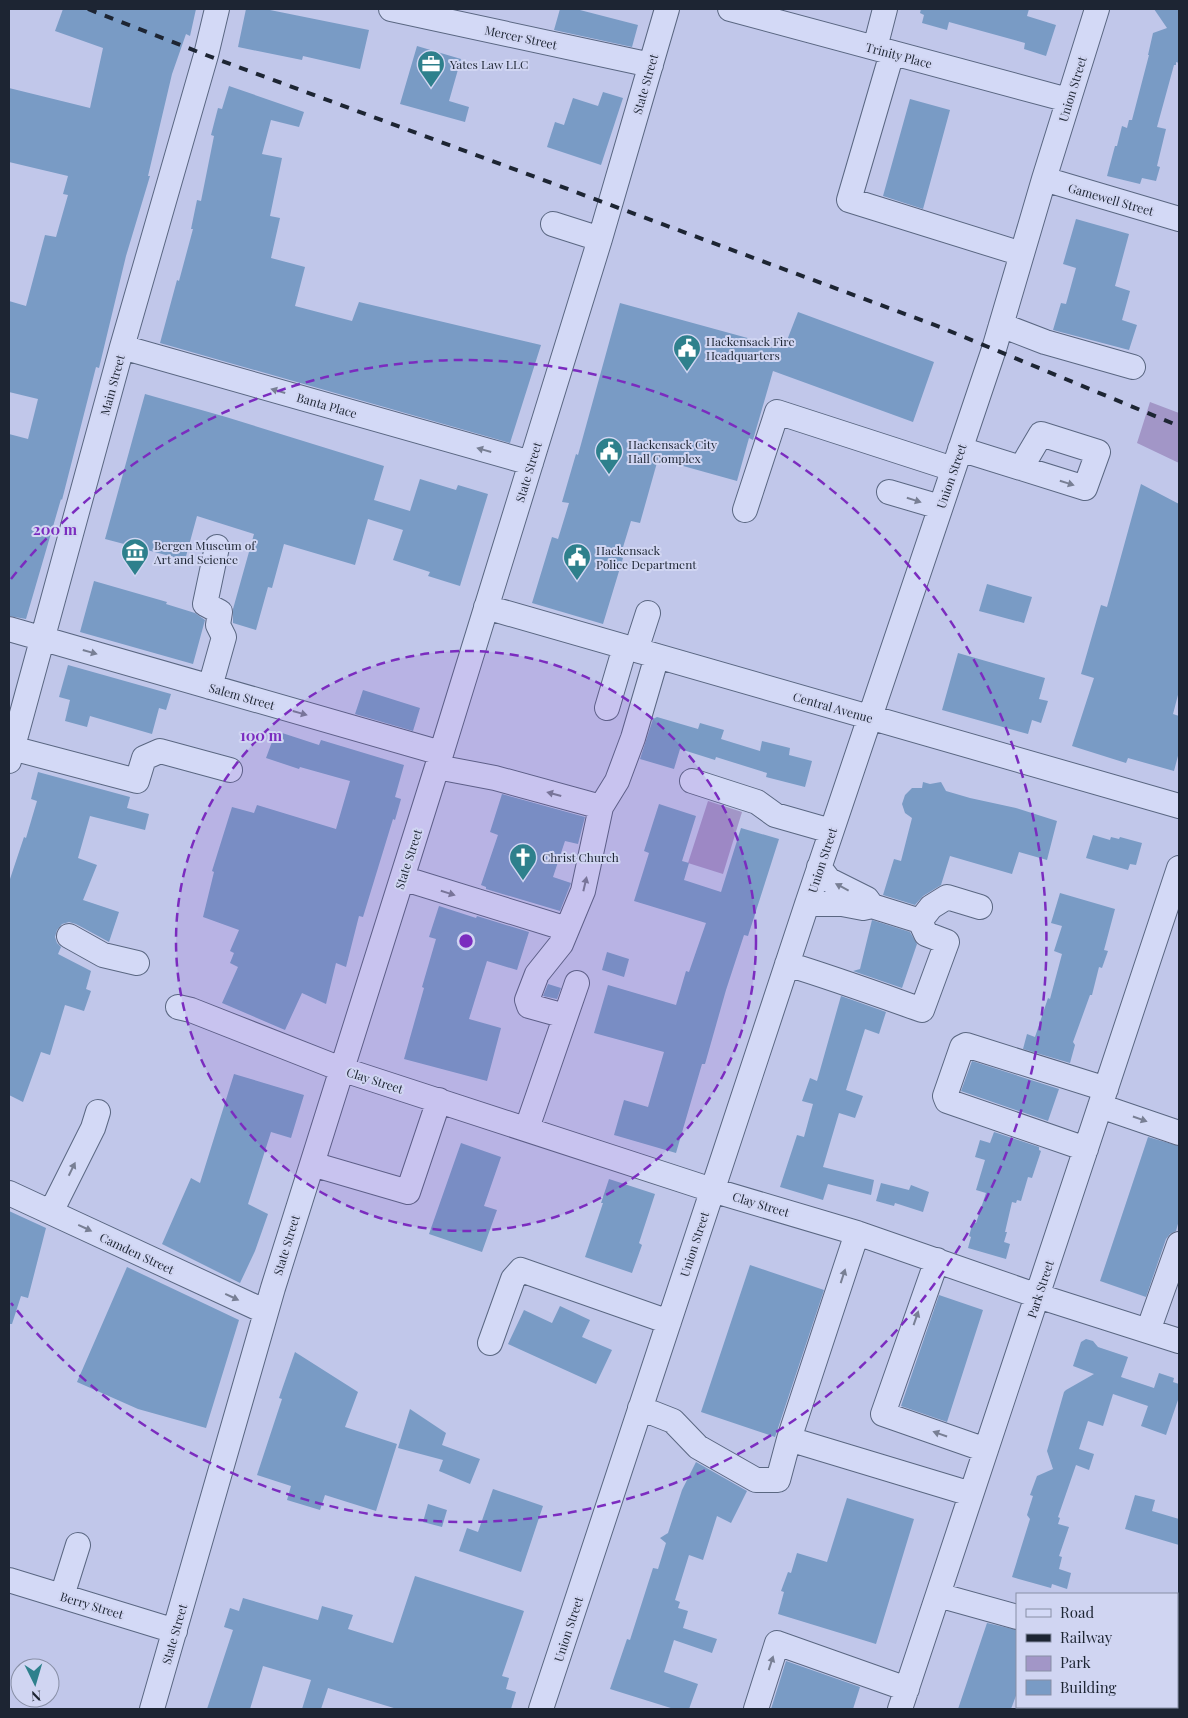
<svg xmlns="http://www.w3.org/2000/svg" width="1188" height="1718" viewBox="0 0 1188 1718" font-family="'Playfair Display',serif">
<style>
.green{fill:#a296c7}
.building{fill:#799bc5}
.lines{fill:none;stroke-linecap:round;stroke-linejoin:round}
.minor-casing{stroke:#5a6782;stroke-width:26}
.minor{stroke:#d3d9f6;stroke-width:24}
.rail{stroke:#1d2533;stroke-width:4;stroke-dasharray:9 9;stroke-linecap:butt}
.oneway{fill:#787f94}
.ring{fill:none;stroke:#7b2cbf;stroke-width:2.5;stroke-dasharray:9 6}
.labels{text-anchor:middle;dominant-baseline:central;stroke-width:4;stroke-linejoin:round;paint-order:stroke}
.street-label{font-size:12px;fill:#1d2533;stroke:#d0d5f2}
.poi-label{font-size:12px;fill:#1d2533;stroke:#d0d5f2;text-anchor:start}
.centre{fill:#7b2cbf;stroke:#d0d5f2;stroke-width:2.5}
.ring-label{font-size:15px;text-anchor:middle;font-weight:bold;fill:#7b2cbf;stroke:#d0d5f2;stroke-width:4;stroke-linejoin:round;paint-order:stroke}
</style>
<rect width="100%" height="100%" fill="#c1c7ea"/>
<!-- green -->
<path class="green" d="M1150,402L1179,413V463L1137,443Z
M708,801L742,812L723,874L688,863Z"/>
<!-- building -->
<path class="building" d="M63,9H196L190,36L186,34L172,74L148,176H150L126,256L99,368L96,367L62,500L61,499L26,619L9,616V434L28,439L38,399L9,392V301L26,306L45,235L56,237L68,195L63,194L68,176L9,162V88L90,108L103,48L55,31Z
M246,9H265L369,30L360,69L303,56L302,60L238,47Z
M560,9H576L638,25L632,47L554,30Z
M921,9H1029L1027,16L1056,25L1046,56L1024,49L1025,43L949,22L947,30L922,23L924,15L920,13Z
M1154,9H1179V63L1176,62V65H1174L1157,127L1166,129L1157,166L1160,167L1156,181L1142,178L1140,184L1107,176L1115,146H1117L1122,126L1127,128L1129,120H1132L1149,55H1148L1153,33L1167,28Z
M417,46L461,59L449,101L469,107L465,122L400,104Z
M229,86L304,112L299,127L271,120L262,154L282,158L270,216L280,218L271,258L305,267L295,306L352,321L359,302L541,345L510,443L160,343L177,280L179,281L193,229H191L197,200L201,201L214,136L211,135L218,108L222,109Z
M603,92L623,98L601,165L547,147L555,122L564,125L573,98L598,106Z
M910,99L950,110L923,209L883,196Z
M1076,219L1129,234L1115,286L1130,291L1122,320L1137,325L1129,350L1053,330L1061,303L1066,304L1076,268L1063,264Z
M620,303L784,348L798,312L934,362L913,422L773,371L753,440L749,438L737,481L658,459L640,523L631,521L620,557L623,558L603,624L532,603L552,537L558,539L569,503L562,502L576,454L578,455Z
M145,394L226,417L384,466L374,500L410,511L420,479L456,490L458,485L488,494L460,586L428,576L430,572L393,560L403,530L368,519L355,565L284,544L272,588L268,587L256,630L233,623V609L254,534L197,516L185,560L105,539Z
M1141,484L1179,504V691L1173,714L1179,716V752L1174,771L1128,758L1126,763L1072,746L1094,678L1081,674L1101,605L1107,607Z
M94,581L167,602L166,604L195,613L205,620L193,664L80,632Z
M987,584L1032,597L1024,623L979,611Z
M958,653L1045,678L1039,699L1048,701L1041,723L1032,720L1028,734L942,710Z
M68,665L171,694L166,710L159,708L152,734L90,716L87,727L65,721L70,700L59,697Z
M363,690L420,708L413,731L355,714Z
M657,717L698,729L700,723L724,730L721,739L760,751L762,741L790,748L789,755L812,761L805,787L766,777L767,773L716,757L715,760L680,749L674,769L640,759L653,719Z
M276,731L319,745L321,740L404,765L395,797L401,799L395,820L393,819L363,917L359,916L346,967L336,963L326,1004L302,993L285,1030L222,1003L238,967L230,963L234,953L230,951L239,930L203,917L214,872L212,871L232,807L254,813L257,805L336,829L350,781L300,767L299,769L266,758Z
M38,772L130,797L127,808L149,814L145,830L90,816L78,858L97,865L83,900L119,912L109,942L76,924L69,922L62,924L57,930L55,937L57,943L61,947L58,954L91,971L86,989L91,991L84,1011L65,1005L50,1055L41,1052L23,1102L9,1095V882L24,837L26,838L37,801L31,799Z
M923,782L930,784L941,782L946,791L970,798L1016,808L1057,821L1047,860L1019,852L1012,874L950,856L941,885L923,896L915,905L883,895L894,859L901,861L912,818L905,813L902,804L905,795L912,788H922Z
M502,794L585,817L578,844L565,841L553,877L571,883L560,911L486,889V887L481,885L498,835L490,832Z
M659,804L696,816L682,861L689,863L684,880L721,892L741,828L779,839L748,936L744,935L726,990L705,1064H702L676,1153L614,1135L624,1100L648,1107L664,1052L594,1033L608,985L676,1005L686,971L689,972L706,923L634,901L649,853L644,851Z
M1093,835L1110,840L1111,837L1119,839L1120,837L1142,843L1136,865L1130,864L1128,870L1086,858Z
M1060,893L1115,909L1104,950L1108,951L1102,968L1099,967L1092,995H1090L1073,1042L1075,1045L1070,1063L1023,1049L1027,1034L1035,1037L1048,998L1050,999L1062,954L1054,951L1062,926L1051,923Z
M439,906L476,918L477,916L529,932L517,970L487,961L469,1019L501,1028L487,1081L404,1059L424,988L422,987L436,939L429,937Z
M872,920L910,932L917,944L902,988L853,971L860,969Z
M607,952L629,959L624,977L602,970Z
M548,984L561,988L557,999L543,996Z
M841,996L886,1012L879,1034L865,1029L846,1090L863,1096L855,1118L839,1113L823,1167L874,1180L871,1195L828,1184L823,1200L780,1187L797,1135L804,1137L813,1104L802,1101L810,1078L817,1081Z
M972,1061L1059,1089L1048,1121L961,1091Z
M234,1074L304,1095L291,1138L271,1132L248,1204L268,1214L255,1251L240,1283L162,1244L191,1178L200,1183Z
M994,1132L1039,1147V1150L1041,1151L1032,1178L1028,1177L1021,1201L1017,1200L1016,1203L1012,1202L1005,1232H1007L1004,1242L1010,1244L1006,1259L968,1248L971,1237L969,1236L973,1222L976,1223L986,1193L976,1190L985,1160L975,1157L980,1140L990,1143Z
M1148,1137L1179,1146V1220L1176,1231L1170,1234L1166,1239L1146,1297L1100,1281Z
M461,1143L501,1157L484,1206L497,1210L482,1252L429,1234Z
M609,1179L655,1194L639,1243L642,1245L632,1273L585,1257L603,1203H601Z
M881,1183L909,1190L911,1185L929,1192L923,1212L895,1203L894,1206L876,1201Z
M9,1211L46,1228L28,1298L21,1296L12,1324H9Z
M750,1265L824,1290L775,1437L701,1412Z
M127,1267L239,1320L206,1428L138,1409L77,1382Z
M939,1295L983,1310L947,1422L901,1406Z
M560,1306L590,1320L582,1337L612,1350L596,1384L508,1344L524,1310L552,1323Z
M1086,1339L1093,1341L1098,1347L1128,1357L1121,1377L1154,1388L1159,1373L1174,1378L1173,1382L1179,1384V1397L1166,1435L1141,1426L1148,1406L1113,1394L1103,1426L1088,1421L1079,1449L1094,1454L1089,1470L1076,1465L1058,1517L1060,1518L1058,1524L1069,1527L1059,1556L1062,1557L1059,1569L1071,1573L1067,1589L1052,1584L1051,1588L1012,1577L1030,1519L1027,1515L1033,1496L1030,1495L1037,1476L1053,1469L1047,1451L1064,1392L1066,1390L1094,1374L1073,1366L1081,1342Z
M295,1352L358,1392L345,1427L397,1444L376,1511L325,1495L320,1510L287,1500L291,1486L257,1475L282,1399L279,1398Z
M410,1409L446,1433L442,1445L480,1459L470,1484L439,1471L443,1460L398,1448Z
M696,1462L747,1491L731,1523L717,1516L703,1560L689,1555L675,1600L680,1602L678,1608L688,1611L683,1628L717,1639L712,1653L674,1640L664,1672L698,1684L689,1709H674L610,1689L627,1639L630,1640L653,1568L658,1569L666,1543L660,1538L668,1533L682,1490Z
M493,1489L543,1506L521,1572L459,1551L467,1528L478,1532Z
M1135,1495L1155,1500L1152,1511L1179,1519V1545L1125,1529Z
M847,1498L914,1519L876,1644L778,1614L784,1592L781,1591L788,1572L791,1573L797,1553L827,1562Z
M428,1504L447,1510L442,1527L423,1522Z
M415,1576L524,1611L502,1676L509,1678L506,1689L516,1692L511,1709H397L328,1688L321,1709H302L311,1680L263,1666L250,1709H207L233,1630L224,1627L230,1608L239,1611L243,1598L318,1620L322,1606L353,1615L348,1629L393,1643Z
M987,1623L1017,1630V1693L1011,1709H958Z
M786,1661L860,1687L853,1709H771Z"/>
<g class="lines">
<!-- minor casing -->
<g class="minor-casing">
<path id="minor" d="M391,9L651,65
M730,9L1068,100
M875,48L885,9
M892,53L849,200L1022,254
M1044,179L1179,219
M553,224L600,239
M1001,325L1045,342L1133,367
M122,347L531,463
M960,449L1085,488L1098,452L1041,434L1021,468
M889,492L940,507
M745,510L777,412L953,469
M486,607L1179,806
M9,629L441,753
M636,650L648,613
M210,687L224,637L218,625L220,612L205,604L217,547
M607,708L625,647
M12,748L137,781L144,758L160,751L230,770
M9,761L122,347L206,55L217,9
M437,767L495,778L601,807
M692,781L757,802L775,815L831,831
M402,878L567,929
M807,904H842L863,908L872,906L867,899L829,880L819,867
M872,906L920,921L931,907L947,897L980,907
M69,936L103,955L137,963
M787,964C833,978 877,994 922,1010L947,942L926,934L920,921
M178,1007L191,1010L341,1069L712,1190L857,1233L1038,1296L1179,1341
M565,1016L529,1006L527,1000L537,974L561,944L583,891L601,807L617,781L633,738L657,656
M1100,1106L1179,1133
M527,1128L577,983
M1086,1149L947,1101L945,1096L962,1047L966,1045L1106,1089
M312,1164L408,1192L439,1100
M9,1193L266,1312
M51,1212L93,1128L98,1112
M857,1233L789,1439L971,1494
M937,1260L883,1414L986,1450
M1148,1331L1179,1244
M490,1343L513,1279L521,1270L669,1322
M640,1408L673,1421L698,1447L756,1480H778L789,1439
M9,1580L175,1631
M938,1595L1017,1617
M62,1596L78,1545
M152,1709L273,1288L437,767L600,239L667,9
M541,1709L807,904L994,349L1044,179L1097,9
M756,1709L777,1643L907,1689
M900,1709L1179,868
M1056,1709L1057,1707"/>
</g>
<!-- minor -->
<use href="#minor" class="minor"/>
<!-- rail -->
<path class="rail" d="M88,9L206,55L940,327L1179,426"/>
</g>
<!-- one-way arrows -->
<defs><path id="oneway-solid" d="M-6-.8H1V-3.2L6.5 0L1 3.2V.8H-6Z" transform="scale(1.25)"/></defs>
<g class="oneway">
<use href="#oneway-solid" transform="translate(278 391) rotate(-164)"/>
<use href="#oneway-solid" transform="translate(484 450) rotate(-164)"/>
<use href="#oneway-solid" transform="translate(1067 483) rotate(17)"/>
<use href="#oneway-solid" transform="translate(914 500) rotate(17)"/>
<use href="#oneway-solid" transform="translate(90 652) rotate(16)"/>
<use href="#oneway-solid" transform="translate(300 713) rotate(16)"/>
<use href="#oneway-solid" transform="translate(554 794) rotate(-165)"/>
<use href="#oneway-solid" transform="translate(585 884) rotate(-77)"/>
<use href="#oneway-solid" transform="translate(842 887) rotate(-152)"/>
<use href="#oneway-solid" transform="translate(448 893) rotate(17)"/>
<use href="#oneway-solid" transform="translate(1140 1119) rotate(19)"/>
<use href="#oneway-solid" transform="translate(72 1169) rotate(-64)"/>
<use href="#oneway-solid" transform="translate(85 1228) rotate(25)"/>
<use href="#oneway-solid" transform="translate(843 1276) rotate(-72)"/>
<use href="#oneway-solid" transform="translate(232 1297) rotate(25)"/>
<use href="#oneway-solid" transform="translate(916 1318) rotate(-71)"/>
<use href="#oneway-solid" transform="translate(940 1434) rotate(-161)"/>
<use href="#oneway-solid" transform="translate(771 1663) rotate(-72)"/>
</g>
<!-- distance rings -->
<circle cx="466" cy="941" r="290" fill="#7b2cbf" fill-opacity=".12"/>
<g class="ring">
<circle cx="466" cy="941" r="290"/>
<path d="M11 579A581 581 0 1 1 11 1303"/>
</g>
<!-- icons -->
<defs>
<g id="office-pin" transform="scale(1.4375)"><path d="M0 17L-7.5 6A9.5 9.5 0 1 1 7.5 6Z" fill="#2e808c" stroke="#d0d5f2"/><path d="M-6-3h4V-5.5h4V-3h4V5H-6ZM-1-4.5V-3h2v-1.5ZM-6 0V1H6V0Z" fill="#fff"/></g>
<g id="civic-pin" transform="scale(1.4375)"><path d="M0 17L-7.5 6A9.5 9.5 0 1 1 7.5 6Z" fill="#2e808c" stroke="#d0d5f2"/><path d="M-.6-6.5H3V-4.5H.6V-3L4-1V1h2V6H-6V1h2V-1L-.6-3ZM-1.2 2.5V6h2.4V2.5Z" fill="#fff"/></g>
<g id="museum-pin" transform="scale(1.4375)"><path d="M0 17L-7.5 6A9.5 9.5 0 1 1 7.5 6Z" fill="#2e808c" stroke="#d0d5f2"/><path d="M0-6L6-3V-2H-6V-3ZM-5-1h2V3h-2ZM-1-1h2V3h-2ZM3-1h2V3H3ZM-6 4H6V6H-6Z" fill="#fff"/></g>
<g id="church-pin" transform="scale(1.4375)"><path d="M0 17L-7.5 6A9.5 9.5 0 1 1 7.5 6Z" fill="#2e808c" stroke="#d0d5f2"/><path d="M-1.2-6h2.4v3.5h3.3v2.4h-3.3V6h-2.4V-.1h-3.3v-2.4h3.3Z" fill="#fff"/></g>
</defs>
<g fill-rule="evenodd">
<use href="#office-pin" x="431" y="64"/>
<use href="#civic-pin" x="687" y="348"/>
<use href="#civic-pin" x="609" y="451"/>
<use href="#museum-pin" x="135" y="552"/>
<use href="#civic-pin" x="577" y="557"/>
<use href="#church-pin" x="523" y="857"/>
</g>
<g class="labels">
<!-- street labels -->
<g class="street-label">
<text transform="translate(521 37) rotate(12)">Mercer Street</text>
<text transform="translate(899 55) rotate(15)">Trinity Place</text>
<text transform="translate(645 84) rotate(-74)">State Street</text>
<text transform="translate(1072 89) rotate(-73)">Union Street</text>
<text transform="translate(1111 199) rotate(16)">Gamewell Street</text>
<text transform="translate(112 385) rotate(-75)">Main Street</text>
<text transform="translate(327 405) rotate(16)">Banta Place</text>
<text transform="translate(528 472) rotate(-73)">State Street</text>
<text transform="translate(951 476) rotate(-71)">Union Street</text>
<text transform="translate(242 696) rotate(16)">Salem Street</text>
<text transform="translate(833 707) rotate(16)">Central Avenue</text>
<text transform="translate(408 859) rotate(-72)">State Street</text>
<text transform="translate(822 860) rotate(-72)">Union Street</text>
<text transform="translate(375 1080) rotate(18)">Clay Street</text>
<text transform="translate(761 1204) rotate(17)">Clay Street</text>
<text transform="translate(694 1244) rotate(-72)">Union Street</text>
<text transform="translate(286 1245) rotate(-73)">State Street</text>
<text transform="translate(137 1253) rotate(25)">Camden Street</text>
<text transform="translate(1040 1289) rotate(-72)">Park Street</text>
<text transform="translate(92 1605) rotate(17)">Berry Street</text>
<text transform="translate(568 1629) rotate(-72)">Union Street</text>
<text transform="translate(174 1634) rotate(-74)">State Street</text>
</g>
<!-- poi labels -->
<g class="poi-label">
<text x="450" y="64">Yates Law LLC</text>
<text x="706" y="341">Hackensack Fire<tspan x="706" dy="14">Headquarters</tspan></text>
<text x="628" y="444">Hackensack City<tspan x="628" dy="14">Hall Complex</tspan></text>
<text x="154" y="545">Bergen Museum of<tspan x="154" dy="14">Art and Science</tspan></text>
<text x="596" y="550">Hackensack<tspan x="596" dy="14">Police Department</tspan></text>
<text x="542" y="857">Christ Church</text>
</g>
</g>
<circle cx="466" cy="941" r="8" class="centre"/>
<g class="ring-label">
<text x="55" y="535">200 m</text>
<text x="261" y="741">100 m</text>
</g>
<!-- border -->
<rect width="1188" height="1718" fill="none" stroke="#1d2533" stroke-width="20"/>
<!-- legend -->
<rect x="1016" y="1593" width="162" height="115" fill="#d0d5f2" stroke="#888fa6"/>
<rect x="1026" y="1609" width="25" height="8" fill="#d3d9f6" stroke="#888fa6"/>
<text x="1060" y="1618" font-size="15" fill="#1d2533">Road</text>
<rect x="1026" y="1634" width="25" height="8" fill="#1d2533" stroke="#888fa6"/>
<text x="1060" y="1643" font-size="15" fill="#1d2533">Railway</text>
<rect x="1026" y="1656" width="25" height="15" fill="#a296c7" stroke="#888fa6"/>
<text x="1060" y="1668" font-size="15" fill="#1d2533">Park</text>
<rect x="1026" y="1680" width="25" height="15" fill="#799bc5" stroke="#888fa6"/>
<text x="1060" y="1693" font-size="15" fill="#1d2533">Building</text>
<!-- north arrow -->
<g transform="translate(35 1683) rotate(175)"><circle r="24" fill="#d0d5f2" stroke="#888fa6"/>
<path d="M0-4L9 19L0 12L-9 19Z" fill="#2e808c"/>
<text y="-8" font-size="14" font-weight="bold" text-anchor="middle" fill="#1d2533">N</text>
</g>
</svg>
